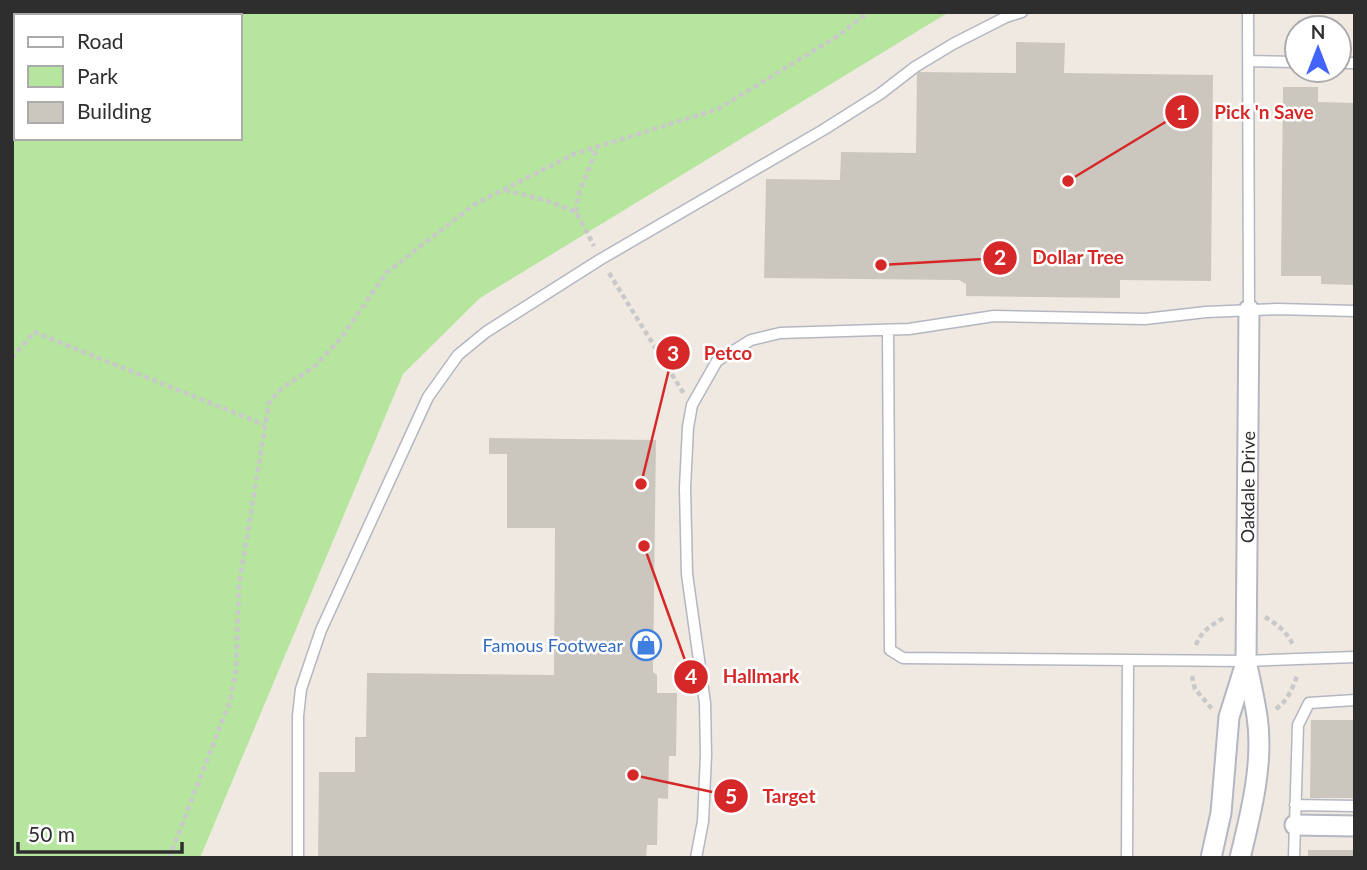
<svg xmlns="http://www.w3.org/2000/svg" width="1367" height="870" viewBox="0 0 1367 870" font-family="Lato,sans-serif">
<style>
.green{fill:#b6e59e;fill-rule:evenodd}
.building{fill:#cbc7bf}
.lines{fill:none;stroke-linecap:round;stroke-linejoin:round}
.lane-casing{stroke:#b4b7c1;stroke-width:13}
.street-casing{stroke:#b4b7c1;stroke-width:23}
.path{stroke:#c9c9c9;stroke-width:4.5;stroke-dasharray:5 3.5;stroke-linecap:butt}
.lane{stroke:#fff;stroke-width:10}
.street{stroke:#fff;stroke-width:19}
.labels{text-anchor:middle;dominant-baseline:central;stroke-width:5;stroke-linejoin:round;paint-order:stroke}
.street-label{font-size:18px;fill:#2e2e2e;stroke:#fff}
.shop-label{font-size:18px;fill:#366cbe;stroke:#fff;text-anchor:end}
.leader{fill:none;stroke:#d62828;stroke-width:2.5}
.callout-dot{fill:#d62828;stroke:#fff;stroke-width:2.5}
.mark-label{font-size:21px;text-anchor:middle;font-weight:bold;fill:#fff}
.callout-label{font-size:19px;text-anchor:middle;font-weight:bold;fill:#d62828;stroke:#fff;stroke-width:5;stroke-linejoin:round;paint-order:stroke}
</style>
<rect width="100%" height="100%" fill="#efe9e1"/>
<!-- green -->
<path class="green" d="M12,12H949L480,298L403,374L200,858H12ZM16,16H240V138H16Z"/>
<!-- building -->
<path class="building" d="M1016,42L1065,43L1064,73L1213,75L1211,281L1120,280V298L966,296V284L959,280L764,278L766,179L840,180L841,152L916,153L917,72L1016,73Z
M1283,87H1318V102L1355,103V285L1321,284V276H1281Z
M489,438L656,440L653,672L657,675V693H677L676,756H669L668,799L658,798L657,845H647L646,858H318L319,772H355V737H366L367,673L554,675L555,528H507V454H489Z
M1311,720H1355V798H1310Z
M1308,850H1355V858H1308Z"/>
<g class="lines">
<!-- lane casing -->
<g class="lane-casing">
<path id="lane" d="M1248,12L1249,310
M1248,61L1297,62
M1339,63H1355
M888,330L890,650L903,658L1246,661L1355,657
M1295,805L1355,806
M298,858V716L301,689L321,630L428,397L458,355L486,332L601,259L823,130L880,94L915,67L953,44L1006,17L1022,12
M696,858L703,821L706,755L705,703L687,574L685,488L688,427L692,405L717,361L751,340L780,333L909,329L994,316L1145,319L1206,312L1277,309L1355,311
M1127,858L1128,660
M1294,858L1298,725L1309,703L1355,700"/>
</g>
<!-- street casing -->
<g class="street-casing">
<g id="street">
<path d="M1295,825L1355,826"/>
<path d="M1211,858L1221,813L1229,717L1245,666"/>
<path id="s1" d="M1240,858C1251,813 1264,762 1257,716C1254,697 1250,679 1246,661L1249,310"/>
</g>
</g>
<!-- path -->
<path class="path" d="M505,190L545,200L576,212L594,246
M576,212L578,196L597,148
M609,273L684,394
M12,358L34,332L265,425
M1265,617C1277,624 1287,632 1293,645
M1196,645C1201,631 1213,624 1225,617
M1192,676L1195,689L1212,709
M1276,709C1287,701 1292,690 1297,676
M169,858L230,701L236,670L239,585L269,403L281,389L315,366L341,338L386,273L475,204L574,154L718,109L836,37L869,12"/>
<!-- lane -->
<use href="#lane" class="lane"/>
<!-- street -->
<use href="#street" class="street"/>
</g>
<!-- icons -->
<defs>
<g id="shop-ring" transform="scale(1.575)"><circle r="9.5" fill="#fff" stroke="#3f7fe0" stroke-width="1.5"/><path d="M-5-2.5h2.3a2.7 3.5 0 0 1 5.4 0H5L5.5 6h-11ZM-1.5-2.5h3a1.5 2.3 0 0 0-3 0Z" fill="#3f7fe0"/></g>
</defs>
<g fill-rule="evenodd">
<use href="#shop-ring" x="646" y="645"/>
</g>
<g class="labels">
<!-- street labels -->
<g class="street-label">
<text stroke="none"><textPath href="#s1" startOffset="374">Oakdale Drive</textPath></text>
</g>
<!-- shop labels -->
<g class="shop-label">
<text x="623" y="645">Famous Footwear</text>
</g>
</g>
<!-- callouts -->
<path class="leader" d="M1068 181L1182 112M881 265L1000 258M641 484L673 353M644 546L691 677M633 775L731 796"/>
<g class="callout-dot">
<circle cx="1068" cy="181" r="7"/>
<circle cx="881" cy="265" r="7"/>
<circle cx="641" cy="484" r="7"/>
<circle cx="644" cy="546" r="7"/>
<circle cx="633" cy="775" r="7"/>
<circle cx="1182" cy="112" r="18"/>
<circle cx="1000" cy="258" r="18"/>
<circle cx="673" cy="353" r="18"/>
<circle cx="691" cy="677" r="18"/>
<circle cx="731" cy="796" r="18"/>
</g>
<g class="mark-label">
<text x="1182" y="120">1</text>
<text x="1000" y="265">2</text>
<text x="673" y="361">3</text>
<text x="691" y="684">4</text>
<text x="731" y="804">5</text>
</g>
<g class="callout-label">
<text x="1264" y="119">Pick 'n Save</text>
<text x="1078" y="264">Dollar Tree</text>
<text x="728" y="360">Petco</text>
<text x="761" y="683">Hallmark</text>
<text x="789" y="803">Target</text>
</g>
<!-- border -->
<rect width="1367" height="870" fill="none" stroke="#2e2e2e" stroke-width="28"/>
<!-- legend -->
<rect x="14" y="14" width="228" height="126" fill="#ffffff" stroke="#ababab" stroke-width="2"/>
<rect x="28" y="37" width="35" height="10" fill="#ffffff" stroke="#ababab" stroke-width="2"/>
<text x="77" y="49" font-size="21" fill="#2e2e2e">Road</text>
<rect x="28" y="66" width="35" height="21" fill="#b6e59e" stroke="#ababab" stroke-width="2"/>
<text x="77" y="84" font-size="21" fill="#2e2e2e">Park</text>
<rect x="28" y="102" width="35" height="21" fill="#cbc7bf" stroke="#ababab" stroke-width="2"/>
<text x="77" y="119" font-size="21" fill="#2e2e2e">Building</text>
<!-- north arrow -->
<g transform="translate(1318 49)"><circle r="33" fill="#ffffff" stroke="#ababab" stroke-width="2"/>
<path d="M0-5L12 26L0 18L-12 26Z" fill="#4264fb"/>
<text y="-10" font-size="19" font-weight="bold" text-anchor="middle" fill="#2e2e2e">N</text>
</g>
<!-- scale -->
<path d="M18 842v10h164v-10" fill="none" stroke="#2e2e2e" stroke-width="3.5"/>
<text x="28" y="842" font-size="21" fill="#2e2e2e" stroke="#ffffff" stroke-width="5" paint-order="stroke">50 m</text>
</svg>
